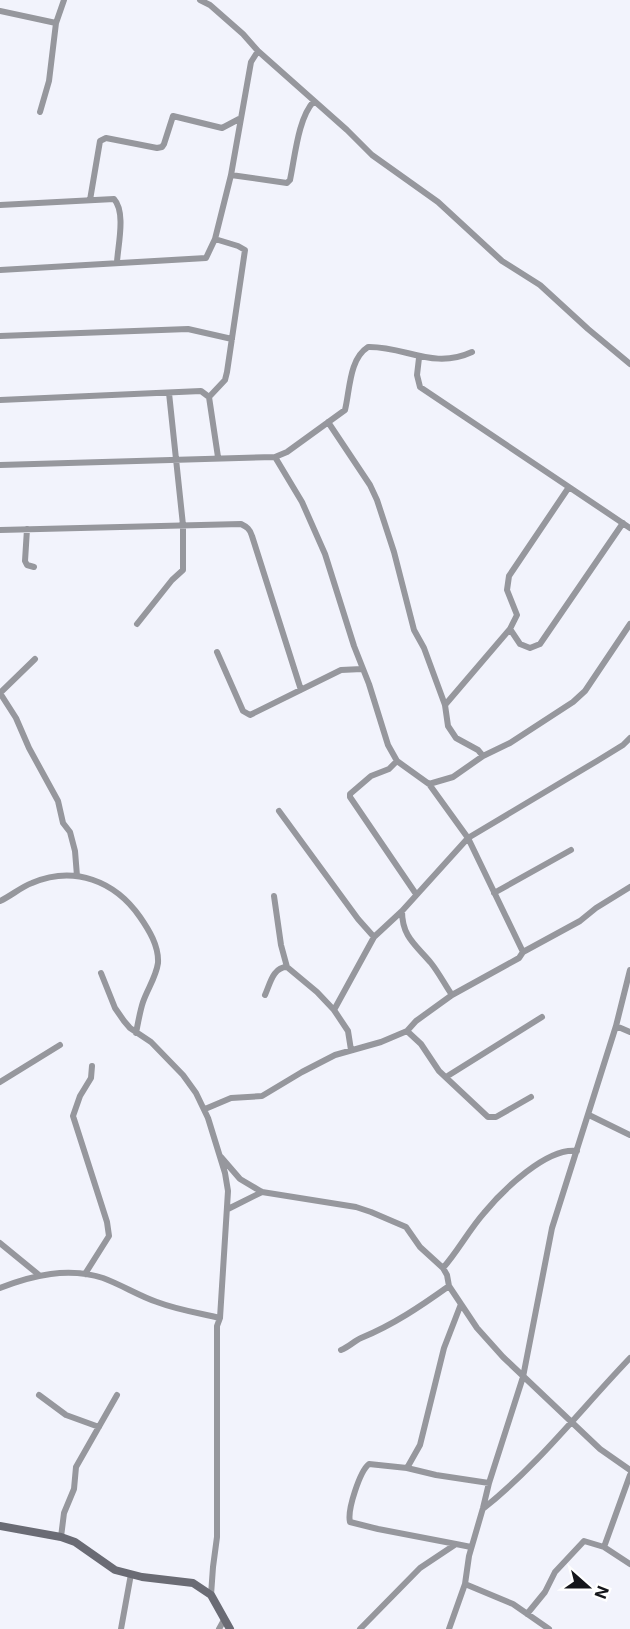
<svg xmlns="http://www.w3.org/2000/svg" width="630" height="1629" viewBox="0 0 630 1629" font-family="Inter,sans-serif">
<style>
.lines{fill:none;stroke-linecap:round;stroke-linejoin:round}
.street{stroke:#96979d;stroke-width:6}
.secondary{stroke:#6a6b74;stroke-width:8}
</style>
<rect width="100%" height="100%" fill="#f2f3fc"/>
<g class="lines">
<!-- street -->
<path class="street" d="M200,0L210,5L243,34L258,51L347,130L372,155L438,202L502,261L540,285L588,329L630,364
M0,11L56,23
M40,112L49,81L56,23L64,0
M231,175L287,183L290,180C295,157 298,118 314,101
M90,200L100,141L106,138L157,148L162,147L164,144L173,116L222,128L239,119
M0,205L114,199C126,212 118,245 117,262
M0,270L206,258L215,239L231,175L251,62L258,51
M0,336L188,329L232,339
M419,358L417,375L420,387L630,528
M209,397L225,380L227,372L245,250L238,246L215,239
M0,400L201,391L209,397L218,457
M328,422L370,485L377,500L394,552L414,630L424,648L445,705L448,726L456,738L478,750L483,756
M275,457L302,502L325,554L354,646L369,684L388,745L397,761L429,784L468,838L523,952
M0,465L275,457L287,452L345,410C350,390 349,359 368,347C405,346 433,370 472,352
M27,529L25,561L27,565L34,567
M0,530L241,524C247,527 250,529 252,536L301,690
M137,624L172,580L183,570V525L169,393
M510,629L520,644L530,648L540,644L623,523
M217,652L243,711L250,715L341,670L362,669
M0,693L16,718L29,748L58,801L63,823L70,832L75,851L77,876
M0,693L35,659
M445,705L510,629L517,615L507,590L509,576L569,487
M397,761L389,769L371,776L350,794V797L416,894
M429,784L453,777L483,756L510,743L573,702L585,691L630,624
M279,811L358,919L374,937
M494,893L571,850
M274,896L281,945L287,967L317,992L334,1010L348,1031L351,1050
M0,901C11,896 21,887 32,883C74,865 115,881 140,917C149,930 159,946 158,963C156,977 148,988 143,1002C140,1011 138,1023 136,1033
M101,973L115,1008L124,1021L130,1028L151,1042L183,1075L196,1093L208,1118L225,1173L228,1191L220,1318L217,1326V1537L213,1567L211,1595
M265,995C270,984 273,967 287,967
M452,995C445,985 439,973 431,963C416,945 402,937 402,911L468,838L597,761L623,745L630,738
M334,1010L374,937L402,911
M616,1026L630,1032
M407,1031L421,1044L439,1071L488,1117H496L531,1097
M446,1077L542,1017
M0,1082L60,1045
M205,1109L231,1098L262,1096L302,1072L335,1055L381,1042L407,1031L416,1021L452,995L519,958L523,952L580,921L596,908L630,887
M589,1115L630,1135
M221,1157L240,1179L262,1192L356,1207L371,1212L406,1227L420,1247L443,1268L447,1275L449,1286L477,1328L503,1357L600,1449L630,1470
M228,1209L262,1192
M0,1243L39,1275
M443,1268C458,1251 469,1230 484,1213C503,1190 547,1147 577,1151
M85,1274L109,1236L107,1222L73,1116L80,1096L91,1078L92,1066
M0,1288C33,1275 68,1267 103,1278C122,1285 139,1296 157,1302C178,1310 199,1313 220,1318
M341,1350C349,1347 354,1341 361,1338C393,1325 421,1306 449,1286
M39,1395L66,1415L99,1427
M407,1468L420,1445L444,1348L461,1304
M484,1508C539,1464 582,1408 630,1358
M61,1537L64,1513L74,1489L76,1467L117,1395
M456,1544L378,1529L350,1522C347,1510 360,1471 369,1464L407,1468L436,1475L489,1483
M604,1547L630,1475
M465,1584L513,1604L549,1629
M527,1614L545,1592L555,1572L584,1541L604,1547L630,1564
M121,1629L131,1574
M219,1629L224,1620
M360,1629L420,1568L456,1544L471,1547
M449,1629L465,1584L469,1556L483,1508L489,1483L523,1377L552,1228L616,1026L630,970"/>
<!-- secondary -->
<path class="secondary" d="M0,1526L61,1537L75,1542L115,1570L142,1577L193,1583L211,1595L230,1629"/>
</g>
<!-- north arrow -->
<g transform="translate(588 1587) rotate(111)" stroke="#ffffff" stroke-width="4.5" paint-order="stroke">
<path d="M0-4.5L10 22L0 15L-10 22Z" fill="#14151a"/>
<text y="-9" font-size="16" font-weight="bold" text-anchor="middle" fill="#14151a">N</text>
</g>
</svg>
